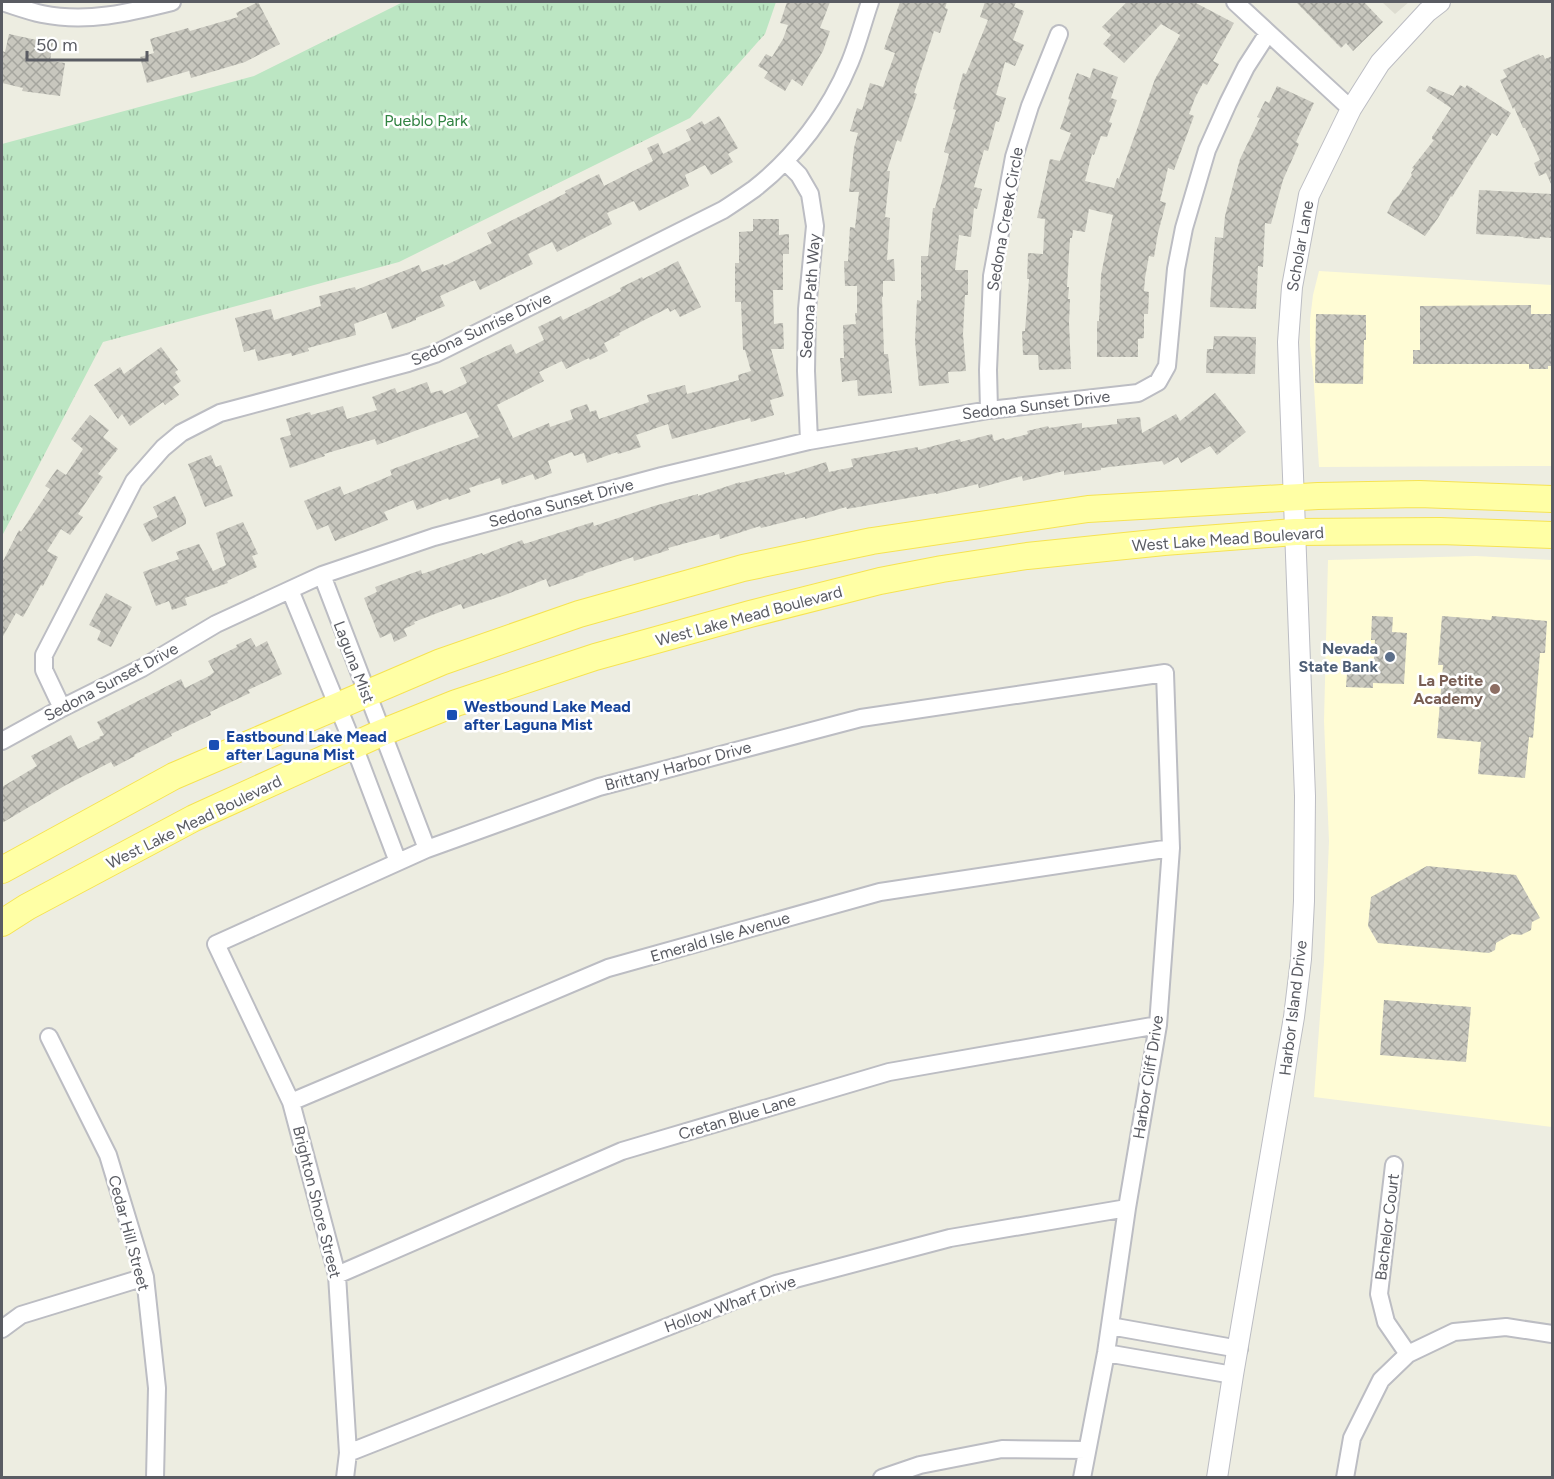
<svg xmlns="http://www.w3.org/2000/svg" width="1554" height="1479" viewBox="0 0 1554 1479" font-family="Figtree,sans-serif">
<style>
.commercial{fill:#fffcd5}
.education{fill:#dddcd0}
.grass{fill:url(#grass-tufts)}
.building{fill:url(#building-cross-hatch)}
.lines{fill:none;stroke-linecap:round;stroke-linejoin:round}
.minor-casing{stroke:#bcbdc3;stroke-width:20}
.tertiary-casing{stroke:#bcbdc3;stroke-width:22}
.primary-casing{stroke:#f6e352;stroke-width:28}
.minor{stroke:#fff;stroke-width:16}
.tertiary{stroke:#fff;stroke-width:20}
.primary{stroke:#ffffa5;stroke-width:26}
.service-dot{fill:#5c6f8a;stroke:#fff;stroke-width:2}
.education-dot{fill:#8d6e63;stroke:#fff;stroke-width:2}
.transit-dot{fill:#1a4fb4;stroke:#fff;stroke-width:2}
.labels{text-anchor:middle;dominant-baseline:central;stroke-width:5;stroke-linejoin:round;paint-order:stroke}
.park-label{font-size:16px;fill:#318342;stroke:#fff}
.street-label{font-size:16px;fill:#5a5c63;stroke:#fff}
.service-label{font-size:16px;font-weight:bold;fill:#4e5e75;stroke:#fff;text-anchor:end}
.education-label{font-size:16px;font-weight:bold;fill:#785e54;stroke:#fff;text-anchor:end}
.transit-label{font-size:16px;font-weight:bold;fill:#164399;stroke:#fff;text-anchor:start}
</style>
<defs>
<pattern id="grass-tufts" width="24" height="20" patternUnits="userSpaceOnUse" patternTransform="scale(1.5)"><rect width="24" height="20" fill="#bce6c3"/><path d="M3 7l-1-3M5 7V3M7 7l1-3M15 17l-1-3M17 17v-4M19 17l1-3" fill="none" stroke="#9cbea2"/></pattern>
<pattern id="building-cross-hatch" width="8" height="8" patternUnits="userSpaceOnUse" patternTransform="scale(1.5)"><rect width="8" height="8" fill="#c8c7be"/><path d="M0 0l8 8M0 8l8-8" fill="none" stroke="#a5a59e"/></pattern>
</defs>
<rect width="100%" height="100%" fill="#edede1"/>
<!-- commercial -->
<path class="commercial" d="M1319,271L1552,285V466L1319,467L1313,370L1310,345V320L1313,295Z
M1476,556L1552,560V1127L1314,1097L1324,962L1329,841L1324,721L1328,560Z"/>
<!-- education -->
<path class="education" d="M1382,2H1409L1395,14Z"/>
<!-- grass -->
<path class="grass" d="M403,2H776L765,34L690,118L399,262L103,342L2,536V144L254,76Z"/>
<!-- building -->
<path class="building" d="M258,2L280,44L245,62L191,78L189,71L147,83L140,57L154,53L150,39L188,28L190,31L238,17L236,13Z
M787,2H830L820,28L830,31L823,51L802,86L792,79L785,91L764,78L768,72L758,66L766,54L772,57L783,39L788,25L780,23Z
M900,2H947L945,8L948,9L940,33L934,31L914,93L917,94L901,142L897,140L887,171H890L885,217L890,218L887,260L894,259L895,281H883V297H882L884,354H888L892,393L858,396L857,380L842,382L840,358H844L843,325L856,324L855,313H857V286H845L844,261H848L850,227L855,228L859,192H849L854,148L858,133L850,131L857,108L862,110L870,83L883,87L895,53L884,49Z
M985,2H1016L1014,7L1024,11L1013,40L1024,45L1015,66L1005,62L996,95L1006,98L999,122L996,121L988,151L984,150L974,187L982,189L977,209L974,208L971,237L959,235L955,270H968V295H965L963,334L966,371L948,372L949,383L919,386L915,341L917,300L921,301V256H928L933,208H935L949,154L944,152L956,110L953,109L963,73L966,74L988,20L980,17Z
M1127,2H1194L1234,23L1213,61L1219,64L1207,85L1203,83L1195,98L1189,114L1194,116L1174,170L1168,168L1160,201L1166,203L1158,233L1154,257L1149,256L1145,278L1144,291L1149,292L1148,314H1144V338L1138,339V357H1097V321H1099L1101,275L1113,215L1089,209L1085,232L1073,230L1072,238H1070L1067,287H1069L1068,299H1070L1069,323L1071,369L1039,370L1038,355H1023L1022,331H1025L1029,279H1027L1028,253L1043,254L1045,219L1037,218L1050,159L1060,161L1071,133L1060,129L1070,100L1068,99L1077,73L1090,78L1093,68L1118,77L1111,98L1117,100L1109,122L1112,123L1107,137L1101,136L1094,155L1092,154L1085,181L1114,188L1117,178L1119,179L1155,79L1180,35L1161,24L1124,63L1103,44L1111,35L1102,27Z
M1296,2H1364L1383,22L1353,51L1346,43L1341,48Z
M9,34L32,39L53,42L50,61L65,63L60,96L22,91L23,88L2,83V51L5,52Z
M1539,54L1540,56L1543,55L1545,59L1552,56V186L1546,173L1539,176L1534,163L1540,160L1525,128H1523L1514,107L1513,109L1500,80L1507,77L1503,70Z
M1460,85L1465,88L1467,85L1511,113L1497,136L1492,133L1452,197L1451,196L1438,218L1425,236L1387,213L1393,201L1399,195L1412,175L1411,173L1414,169L1412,168L1434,140L1432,139V137L1451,108L1426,91L1429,86L1453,96Z
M1277,86L1314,103L1296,142L1299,144L1283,180L1271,224L1265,223L1263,267L1258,266L1256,309L1210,307L1215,237L1223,238L1225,216L1240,159L1260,118L1257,117L1265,101L1269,103Z
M719,116L738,148L728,154L733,162L711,175L705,165L685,175L689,186L639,211L634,201L607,213L612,224L557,252L552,242L528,254L533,264L480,290L475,280L440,296L445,306L416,318V320L392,329L386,312L354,324L356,335L308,348L309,351L292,356L291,353L258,361L255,349L244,352L235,318L271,309L274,320L321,306L319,296L355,287L356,290L419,265L422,272L443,264L444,266L492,243L487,233L566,193L565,191L599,174L604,186L653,161L647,148L658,143L663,154L691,140L686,130L702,121L704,125Z
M1479,190L1552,194V238L1540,237V239L1523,238L1524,237L1476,234Z
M753,219H779V235L789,234V254H783V290H773L774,324L783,323L784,349H771L784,396L770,400L774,415L751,422L750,418L672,439L668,424L636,435L641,447L618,454L617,452L587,463L584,453L574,456L572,452L548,461L552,473L535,480L533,474L502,485L500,478L469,488L471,492L449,500L448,498L417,510L413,500L384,512L388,520L335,541L328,525L317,530L304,501L340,486L344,495L392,475L390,470L479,437L466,412L377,445L375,439L324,454L325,456L290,468L280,438L291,435L286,419L310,412L311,415L343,406L347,419L377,410L372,397L395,388L397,393L427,382L431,393L442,390L444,394L467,383L460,368L511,344L516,354L544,340L538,327L561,316L563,320L621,291L620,288L642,277L643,279L678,261L701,307L680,317L675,309L670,312L668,308L619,333L620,335L604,343L608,351L590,360L589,358L566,369L562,361L539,372L544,381L497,405L513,438L549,423L550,427L573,419L570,410L587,404L590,412L596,410L599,419L649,402L647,395L685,385L687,394L739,380L738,375L751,371L745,350H743L741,302H735V263H739V232L753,231Z
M1531,305V314H1552V366H1548V369H1529V364H1413V350H1420V306Z
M1316,314L1366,315V340H1364L1363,384L1315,383Z
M1214,336L1256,337L1255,374L1206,373L1207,349H1213Z
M161,347L178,370L175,372L181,381L173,387L179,395L165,405L163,402L130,426L122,414L118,419L94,385L120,367L124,374Z
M1215,393L1246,432L1217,455L1210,446L1181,463L1178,457L1164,465L1162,461L1101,468V470L1064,475V471L1023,481L1022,476L979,488L978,484L936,494V493L847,509L846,507L805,519V517L761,528L760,526L720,539L719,534L668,548L669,550L634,561L633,557L583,574L584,575L549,587L546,579L505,595L463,609L461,604L414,622L415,624L404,629L407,636L394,642L391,633L380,638L364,598L377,592L375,587L421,570L422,574L482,553L483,555L522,540L524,544L593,522L594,526L654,506L698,494V496L740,482V483L784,472L785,475L826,462L829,472L853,467L851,459L918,447V450L960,439L961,442L992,434L994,441L1004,438L1005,440L1028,434L1027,431L1048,426L1049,428L1082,423V428L1117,424V419L1140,417L1142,433L1176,414L1180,421Z
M90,415L109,430L103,437L118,449L98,474L103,477L78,514L83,517L70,535L61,529L47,551L58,557L43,586L41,585L23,617L16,613L2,638V563L19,530L21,532L50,489L45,486L57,469L66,475L83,449L71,439Z
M211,455L216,467L221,465L233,496L205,507L188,464Z
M175,496L186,519V524L152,542L143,524L158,517L153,507Z
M243,522L258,554L252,556L257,567L227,581L228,583L185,598L187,605L172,610L169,601L156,606L143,572L179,559L176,552L199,544L213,571L226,565L216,533Z
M106,593L132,607L111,647L97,640L101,631L89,625Z
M1372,616L1393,617L1392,632L1407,633L1404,684L1373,683V688L1346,687L1347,673L1373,674L1375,640H1371Z
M1442,616L1491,620L1492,616L1547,621L1545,653H1540L1533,738L1529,737L1525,778L1478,774L1481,742L1437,738L1443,665H1438Z
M251,638L256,647L267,641L282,674L248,690L250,693L210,712L211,715L171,734L172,736L134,755L135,756L114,767L111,762L66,785L2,823V787L37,766L31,756L71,735L78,749L100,738L99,737L104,735L97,722L181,679L185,688L209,676L214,672L208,661L237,647L236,645Z
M1427,866L1516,875L1540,918L1532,922L1531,930L1521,935L1512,934L1496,943L1495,950L1489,953L1378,943L1368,926L1371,897Z
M1384,1000L1471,1007L1466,1062L1380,1055Z"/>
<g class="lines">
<!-- minor casing -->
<g class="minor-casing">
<path id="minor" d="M2,2C15,6 28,11 42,14C87,23 128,13 172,2
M1235,2L1351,109
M785,161L799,175L810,194L815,226L807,309L806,371L809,441
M989,410L988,370L992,276L1014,157L1030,106L1059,34
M322,575L427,849
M290,590L354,746L398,862
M62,708L44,670V655L134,481L163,448L181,433L220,413L408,363L435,354L723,210C734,203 744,196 754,189C795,157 830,111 850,62C858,43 863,22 870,2
M2,741L62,708L142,668L216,624L322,575L434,537L662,476L809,441L989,410L1138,393L1158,382L1167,366L1176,269L1184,228L1207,150L1228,103L1246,67L1268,33
M49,1037L108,1155L145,1277L157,1388L155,1478
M291,1102L608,968L880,892L1171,848
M1394,1165L1379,1294L1386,1322L1408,1354
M337,1275L622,1151L889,1072L1158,1025
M1110,1326L1239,1349
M2,1329L21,1315L145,1277
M1106,1353L1233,1375
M348,1453L776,1284L950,1238L1127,1208
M345,1478L348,1453L337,1275L291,1102L216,944L427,849L599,787L861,718L1165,673L1171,848L1158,1025L1127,1208L1106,1353L1082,1478
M882,1478L920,1465L1002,1449L1086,1450
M1345,1478L1352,1438L1381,1380L1408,1354L1454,1332L1506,1327L1552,1334"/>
</g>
<!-- tertiary casing -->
<g class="tertiary-casing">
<path id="tertiary" d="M1217,1478L1233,1375L1294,1017L1301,959L1304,901L1305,796L1288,342L1292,287L1309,195L1351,109L1380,63L1427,12L1440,2"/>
</g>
<!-- primary casing -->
<g class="primary-casing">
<path id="primary" d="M2,870L174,776L441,662L579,614L743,568L872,541L1088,509L1318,496L1419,494L1552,499
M2,923L27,907L194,818L381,733L456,703L595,657L750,614L880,581L942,569L1027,556L1164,542L1295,532L1440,531L1552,535"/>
</g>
<!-- minor -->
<use href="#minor" class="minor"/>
<!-- tertiary -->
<use href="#tertiary" class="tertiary"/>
<!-- primary -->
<use href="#primary" class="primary"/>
</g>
<!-- markers -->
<circle class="service-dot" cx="1390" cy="657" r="6"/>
<circle class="education-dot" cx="1495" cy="689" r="6"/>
<g class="transit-dot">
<rect x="446" y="709" width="12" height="12" rx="3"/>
<rect x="208" y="739" width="12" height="12" rx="3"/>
</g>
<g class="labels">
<!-- park labels -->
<g class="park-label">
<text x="426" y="120">Pueblo Park</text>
</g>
<!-- street labels -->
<g class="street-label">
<text transform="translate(1005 219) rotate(-80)">Sedona Creek Circle</text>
<text transform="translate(1300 246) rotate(-80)">Scholar Lane</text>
<text transform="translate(810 296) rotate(-86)">Sedona Path Way</text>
<text transform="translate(481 329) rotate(-25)">Sedona Sunrise Drive</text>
<text transform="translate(1036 405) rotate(-7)">Sedona Sunset Drive</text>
<text transform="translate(561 503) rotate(-15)">Sedona Sunset Drive</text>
<text transform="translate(1228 539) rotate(-4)">West Lake Mead Boulevard</text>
<text transform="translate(749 616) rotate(-15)">West Lake Mead Boulevard</text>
<text transform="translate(354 662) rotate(69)">Laguna Mist</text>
<text transform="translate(111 682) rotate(-28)">Sedona Sunset Drive</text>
<text transform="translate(678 766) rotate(-15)">Brittany Harbor Drive</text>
<text transform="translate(194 822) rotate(-26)">West Lake Mead Boulevard</text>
<text transform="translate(720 937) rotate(-16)">Emerald Isle Avenue</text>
<text transform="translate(1293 1008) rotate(-83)">Harbor Island Drive</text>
<text transform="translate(1148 1077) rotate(-81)">Harbor Cliff Drive</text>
<text transform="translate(737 1117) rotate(-17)">Cretan Blue Lane</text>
<text transform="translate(317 1202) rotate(76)">Brighton Shore Street</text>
<text transform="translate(1387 1227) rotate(-83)">Bachelor Court</text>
<text transform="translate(129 1233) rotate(75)">Cedar Hill Street</text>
<text transform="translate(730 1304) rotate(-20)">Hollow Wharf Drive</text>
</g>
<!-- service labels -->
<g class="service-label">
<text x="1378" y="648">Nevada<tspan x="1378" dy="18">State Bank</tspan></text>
</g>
<!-- education labels -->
<g class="education-label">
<text x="1483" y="680">La Petite<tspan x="1483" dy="18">Academy</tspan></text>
</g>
<!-- transit labels -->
<g class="transit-label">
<text x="464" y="706">Westbound Lake Mead<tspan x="464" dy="18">after Laguna Mist</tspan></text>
<text x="226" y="736">Eastbound Lake Mead<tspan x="226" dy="18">after Laguna Mist</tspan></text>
</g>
</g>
<!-- border -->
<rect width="1554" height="1479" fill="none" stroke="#5a5c63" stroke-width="6"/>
<!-- scale -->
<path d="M27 51v9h120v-9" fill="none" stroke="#5a5c63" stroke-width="3"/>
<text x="36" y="51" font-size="18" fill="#5a5c63" stroke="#ffffff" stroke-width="4.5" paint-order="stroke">50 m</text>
</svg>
